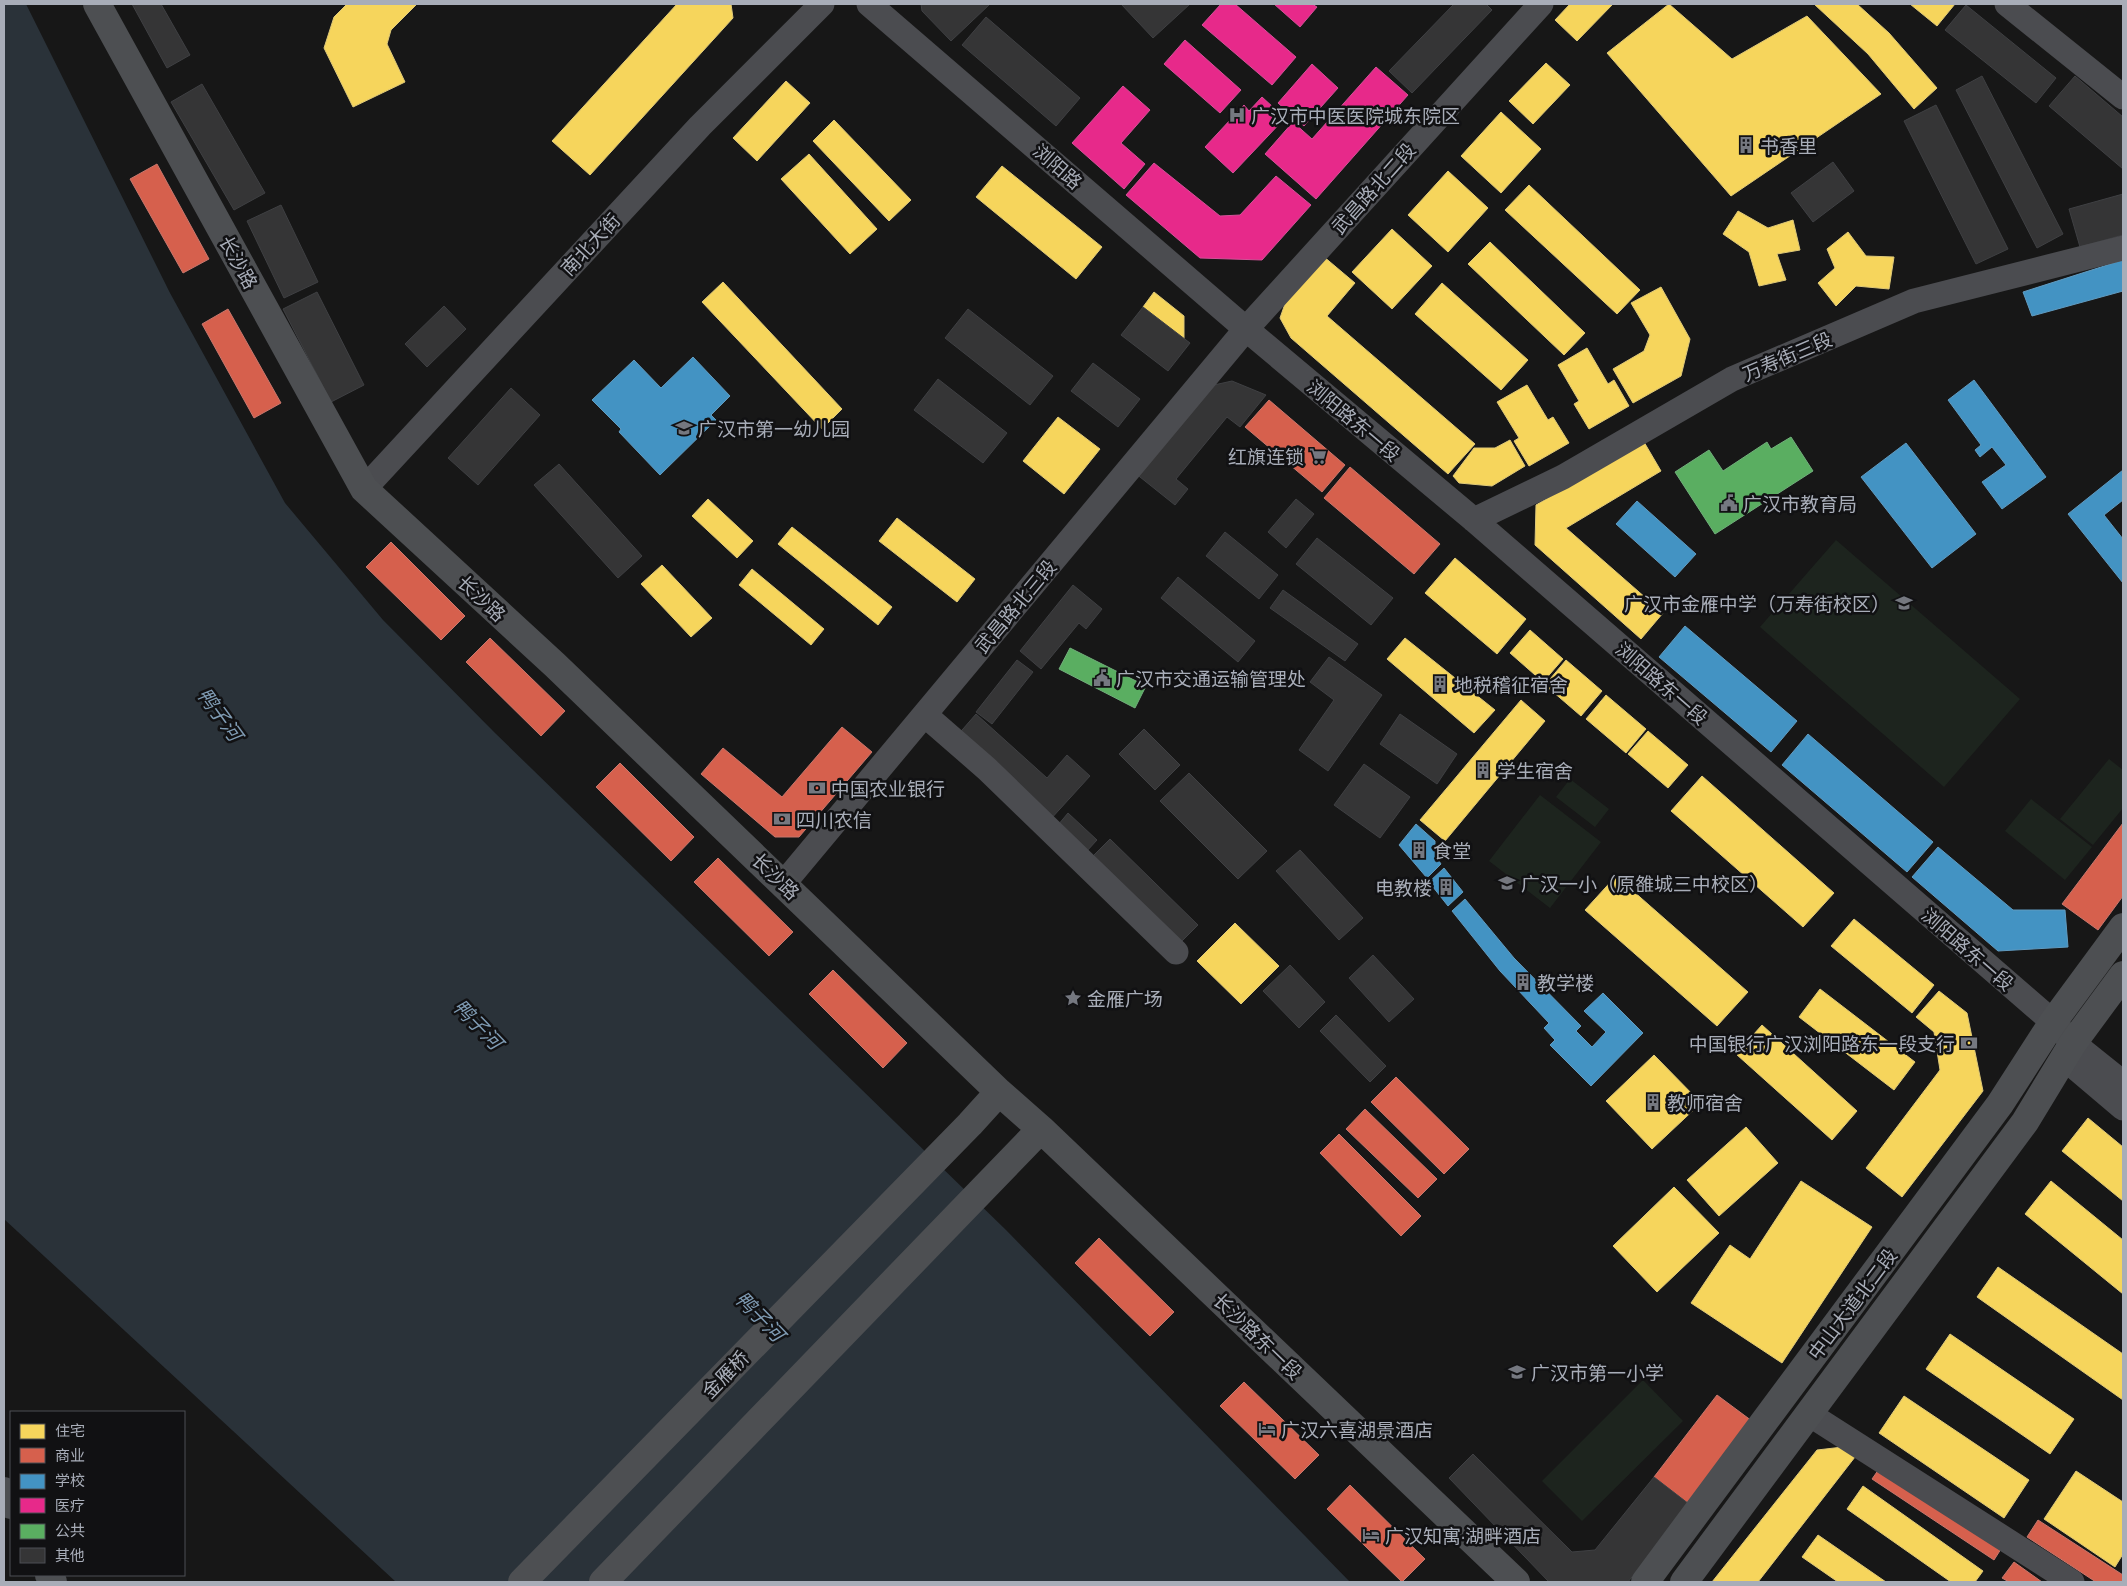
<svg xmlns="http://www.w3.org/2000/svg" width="2127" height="1586" viewBox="0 0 2127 1586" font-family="'Titillium Web','Noto Sans SC',sans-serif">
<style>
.green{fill:#1d241e}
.water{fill:#2a3239}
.homes{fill:#f6d55c;stroke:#dfc978}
.shops{fill:#d6604d;stroke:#c8776d}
.schools{fill:#4393c3;stroke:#619bc0}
.health{fill:#e7298a;stroke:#d45198}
.public{fill:#5aae61;stroke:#71ae7b}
.building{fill:#353536;stroke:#3f4043}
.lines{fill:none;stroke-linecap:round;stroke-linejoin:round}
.minor{stroke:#4b4c50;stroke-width:25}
.major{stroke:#4d4f52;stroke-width:28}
.labels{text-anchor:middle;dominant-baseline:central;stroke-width:5;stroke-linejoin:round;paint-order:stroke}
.poi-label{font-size:19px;fill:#a8adb8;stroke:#111113;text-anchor:start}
.street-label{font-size:19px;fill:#a8adb8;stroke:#111113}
.water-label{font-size:20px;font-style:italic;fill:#7f9bb3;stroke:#111113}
</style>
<rect width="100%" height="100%" fill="#171717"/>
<!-- green -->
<path class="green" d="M1836,540L2020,699L1944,787L1760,627Z
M2109,759L2123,770V808L2093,845L2060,819Z
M1570,779L1609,809L1595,827L1556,797Z
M1540,795L1601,842L1550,908L1489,861Z
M2031,799L2092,847L2065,880L2005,831Z
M1643,1380L1683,1421L1582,1521L1542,1481Z"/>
<!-- water -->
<path class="water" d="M4,4H26L170,293L285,503L383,620L495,733L1006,1230L1350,1582H396L4,1219Z"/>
<!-- homes -->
<path class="homes" d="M347,4H417L391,30L387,44L405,82L353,107L324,48L334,17Z
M677,4H731L733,18L590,175L552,141Z
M1570,4H1613L1577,41L1555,20Z
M1669,4L1732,59L1807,16L1881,94L1731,196L1607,53Z
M1814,4H1857L1889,33L1937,88L1914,109L1868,54Z
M1910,4H1955L1937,26Z
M1546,63L1570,85L1533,124L1509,101Z
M786,81L810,103L757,161L733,138Z
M1501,112L1541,149L1501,193L1461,156Z
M834,120L911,200L889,221L813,141Z
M809,154L877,229L850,254L781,179Z
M1002,166L1102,247L1076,279L976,197Z
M1448,171L1488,208L1448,252L1408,215Z
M1529,185L1640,290L1617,314L1505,210Z
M1738,211L1768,228L1793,220L1800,250L1777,254L1786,280L1759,286L1749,252L1723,234Z
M1392,229L1432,266L1392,309L1352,272Z
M1848,232L1866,256L1894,257L1889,289L1856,286L1836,306L1818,283L1835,268L1827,249Z
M1490,242L1585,333L1564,355L1468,264Z
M1323,256L1355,283L1327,316L1475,444L1448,474L1291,338L1280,318L1287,298Z
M723,282L842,409L822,429L702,302Z
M1442,283L1528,360L1501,390L1415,314Z
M1661,287L1690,339L1681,376L1633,403L1613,369L1644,351L1650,335L1631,303Z
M1154,292L1184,316V339L1143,307Z
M1587,348L1608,384L1614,380L1629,406L1589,429L1574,404L1579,401L1558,365Z
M1527,385L1548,420L1553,417L1569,443L1529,466L1514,441L1519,438L1497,402Z
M1058,417L1100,449L1064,494L1023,461Z
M1510,440L1525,466L1492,486L1459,483L1453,476L1474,448H1495Z
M1644,442L1661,471L1566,528L1663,613L1641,639L1535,545L1536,505Z
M708,499L753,541L737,558L692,516Z
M897,518L975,579L957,602L879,541Z
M792,527L892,607L878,625L778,544Z
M1455,558L1526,619L1497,654L1425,593Z
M662,565L712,618L691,637L641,584Z
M752,569L824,629L811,645L739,585Z
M1530,630L1563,659L1543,682L1510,653Z
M1405,638L1495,710L1474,733L1387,659Z
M1566,660L1602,691L1581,716L1545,685Z
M1606,695L1646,729L1626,753L1586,719Z
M1521,700L1545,721L1445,841L1420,820Z
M1648,731L1688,765L1668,788L1628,754Z
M1702,776L1834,893L1803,927L1671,811Z
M1616,876L1748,992L1717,1026L1585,910Z
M1854,919L1934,985L1912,1013L1831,946Z
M1235,923L1279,966L1241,1004L1197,961Z
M1820,989L1915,1062L1894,1090L1799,1017Z
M1939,991L1967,1013L1983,1091L1902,1197L1866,1168L1940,1070L1934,1032L1916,1017Z
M1762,1025L1857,1111L1832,1140L1736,1054Z
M1654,1055L1701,1103L1652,1149L1606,1101Z
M2088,1118L2123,1147V1201L2062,1151Z
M1746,1127L1778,1163L1719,1216L1687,1180Z
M1801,1181L1872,1227L1782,1363L1691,1303L1730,1245L1750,1259Z
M2051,1181L2123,1240V1294L2025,1214Z
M1674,1187L1719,1233L1657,1292L1613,1246Z
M1998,1267L2123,1354V1400L1977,1297Z
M1950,1334L2074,1419L2050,1454L1926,1369Z
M1904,1396L2029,1480L2004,1518L1879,1433Z
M1843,1447L1855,1457L1758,1582H1712L1817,1450Z
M2076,1471L2123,1502V1554L2115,1567L2044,1519Z
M1863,1486L1983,1571L1975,1582H1951L1847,1509Z
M1818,1535L1886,1582H1838L1802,1557Z"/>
<!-- shops -->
<path class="shops" d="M157,164L209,259L183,273L130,179Z
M228,309L281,403L254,418L202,324Z
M1269,400L1345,465L1322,492L1245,427Z
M1350,467L1440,544L1414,574L1324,498Z
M391,542L465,616L441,640L366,567Z
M490,638L565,711L541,736L466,662Z
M842,727L872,752L799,837H775L701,774L723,748L782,797Z
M620,763L694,837L671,861L596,787Z
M2123,823V896L2098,930L2062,904Z
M718,858L793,932L769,956L694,882Z
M833,970L907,1043L883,1068L809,994Z
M1396,1077L1469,1149L1444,1174L1371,1102Z
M1365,1109L1437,1179L1418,1198L1346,1129Z
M1339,1134L1421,1216L1401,1236L1320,1153Z
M1099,1238L1174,1312L1150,1336L1075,1263Z
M1244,1382L1319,1455L1295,1479L1220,1406Z
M1717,1395L1752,1421L1689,1504L1654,1477Z
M1879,1469L2001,1549L1994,1560L1872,1479Z
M1350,1485L1425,1559L1402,1582L1327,1509Z
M2038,1520L2123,1575V1582H2096L2027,1537Z
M2014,1562L2042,1582H2009L2002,1578Z"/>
<!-- schools -->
<path class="schools" d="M2123,260V291L2032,316L2023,292Z
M693,357L730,396L711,415L716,420L660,475L619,432L621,429L592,400L634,360L661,388Z
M1974,380L2046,477L2002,509L1982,482L2006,465L1992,447L1980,457L1975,450L1981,445L1948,400Z
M1906,443L1976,534L1932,568L1861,477Z
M2123,470V500L2104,515L2123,539V583L2068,514Z
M1637,501L1696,554L1675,577L1616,524Z
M1685,626L1797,721L1771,752L1659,657Z
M1808,734L1933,842L1907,872L1782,765Z
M1416,824L1435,841V855L1441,864L1427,878L1399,845Z
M1938,847L2013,910H2065L2068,947L1998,951L1912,877Z
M1444,868L1463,892L1448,906L1429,882Z
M1465,899L1514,958L1581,1026L1576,1031L1592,1047L1606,1032L1584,1011L1603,993L1643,1033L1591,1086L1550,1045L1555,1040L1544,1028L1549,1023L1500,971L1452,911Z"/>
<!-- health -->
<path class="health" d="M1221,4H1235L1296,57L1272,85L1202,25Z
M1274,4H1312L1317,7L1300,27Z
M1185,40L1241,90L1220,113L1164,64Z
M1312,64L1338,88L1304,126L1278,103Z
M1376,67L1408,95L1316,199L1265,154L1293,122L1312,139Z
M1123,86L1150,110L1121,143L1145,164L1124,189L1072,143Z
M1262,97L1285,118L1233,173L1205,147L1244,105L1249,111Z
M1154,163L1220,216L1240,215L1276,176L1311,205L1262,260L1200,258L1126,195Z"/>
<!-- public -->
<path class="public" d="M1791,437L1813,471L1715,534L1675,472L1709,450L1723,471L1767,442L1771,449Z
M1070,648L1146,686L1135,708L1059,669Z"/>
<!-- building -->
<path class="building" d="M132,4H161L190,55L167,68Z
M921,4H990L951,41L922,11Z
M1121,4H1190L1153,38Z
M1454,4H1486L1492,10L1412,93L1389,71Z
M1966,5L2056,78L2036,103L1945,30Z
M986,17L1080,98L1056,126L962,45Z
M1982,76L2063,234L2037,248L1956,90Z
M2075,76L2123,117V169L2049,106Z
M202,84L265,193L234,210L171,102Z
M1936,105L2008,249L1976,264L1904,121Z
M1833,162L1854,191L1813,222L1791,193Z
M2123,194V235L2080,247L2069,209Z
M281,205L318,282L284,298L247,221Z
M317,292L364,385L331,402L283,309Z
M444,306L466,329L427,367L405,344Z
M1143,307L1190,343L1168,371L1121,335Z
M968,309L1053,376L1030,405L945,338Z
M1093,363L1140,399L1118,427L1071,391Z
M938,379L1007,433L983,463L914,410Z
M1232,381L1266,395L1240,427L1227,417L1176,479L1188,489L1175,505L1135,473L1214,385Z
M511,388L540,415L478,485L448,458Z
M559,464L642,556L618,578L534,485Z
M1296,499L1314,514L1286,548L1268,532Z
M1225,532L1278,575L1259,599L1206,556Z
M1317,538L1393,598L1371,625L1296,564Z
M1178,577L1255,641L1238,662L1161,598Z
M1073,585L1102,609L1086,629L1079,623L1041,669L1020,651Z
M1283,590L1358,644L1345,661L1270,608Z
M1329,657L1382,695L1328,771L1299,750L1334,700L1310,682Z
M1017,660L1033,672L992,724L976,712Z
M976,714L1047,778L1067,755L1090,776L1049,821L956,737Z
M1400,714L1457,754L1437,784L1380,744Z
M1144,729L1180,765L1155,790L1119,754Z
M1364,764L1410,797L1380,838L1334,805Z
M1189,773L1267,851L1238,879L1160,801Z
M1068,813L1097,840L1086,852L1058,825Z
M1110,839L1198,925L1179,944L1091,858Z
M1300,850L1363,918L1339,940L1276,871Z
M1373,955L1414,999L1389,1022L1349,978Z
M1290,965L1325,1002L1299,1028L1263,991Z
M1336,1015L1386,1066L1370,1082L1320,1031Z
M1473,1454L1572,1552L1595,1550L1654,1477L1689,1504L1628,1582H1549L1449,1478Z"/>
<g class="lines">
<!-- minor -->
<path class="minor" d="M869,4L1246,329L1474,520L2053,1022L2073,1043L2123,1083
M2007,4L2123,97
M364,489L700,126L822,4
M1474,520L1563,477L1732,379L1914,301L2123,248
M925,715L987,769L1176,952
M784,883L1246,329L1541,4
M2064,1058L2123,1108
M1809,1414L2072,1582"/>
<!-- major -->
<path class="major" d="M97,4L364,489L555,665L999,1092L1041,1129L1516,1582
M4,1491L11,1505
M49,1575L53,1582
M522,1582L970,1124L999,1092
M603,1582L1041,1129
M1645,1582L2000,1104L2053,1022L2123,927
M1684,1582L2025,1122L2073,1043L2123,975"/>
</g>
<!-- icons -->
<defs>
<g id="hospital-bare" transform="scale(1.35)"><path d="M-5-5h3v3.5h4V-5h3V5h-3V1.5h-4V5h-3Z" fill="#757880" stroke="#111113" stroke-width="2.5" paint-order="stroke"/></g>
<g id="building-bare" transform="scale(1.35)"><path d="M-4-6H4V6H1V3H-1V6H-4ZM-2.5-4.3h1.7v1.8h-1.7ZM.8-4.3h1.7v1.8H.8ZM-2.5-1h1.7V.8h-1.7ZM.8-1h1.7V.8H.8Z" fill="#757880" stroke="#111113" stroke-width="2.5" paint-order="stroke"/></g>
<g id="school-bare" transform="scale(1.35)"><path d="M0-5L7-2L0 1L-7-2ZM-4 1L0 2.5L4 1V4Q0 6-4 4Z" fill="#757880" stroke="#111113" stroke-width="2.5" paint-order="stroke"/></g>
<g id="supermarket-bare" transform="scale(1.35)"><path d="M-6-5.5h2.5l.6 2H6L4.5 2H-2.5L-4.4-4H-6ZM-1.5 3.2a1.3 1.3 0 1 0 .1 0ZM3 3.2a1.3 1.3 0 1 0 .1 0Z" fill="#757880" stroke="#111113" stroke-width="2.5" paint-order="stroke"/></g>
<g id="civic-bare" transform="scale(1.35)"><path d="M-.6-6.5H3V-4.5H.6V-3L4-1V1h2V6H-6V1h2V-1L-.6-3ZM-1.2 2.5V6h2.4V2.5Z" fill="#757880" stroke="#111113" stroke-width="2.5" paint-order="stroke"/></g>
<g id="bank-bare" transform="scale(1.35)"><path d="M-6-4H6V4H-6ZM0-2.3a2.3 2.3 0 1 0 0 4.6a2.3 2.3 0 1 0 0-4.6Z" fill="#757880" stroke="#111113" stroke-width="2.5" paint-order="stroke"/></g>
<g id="sight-bare" transform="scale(1.35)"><path d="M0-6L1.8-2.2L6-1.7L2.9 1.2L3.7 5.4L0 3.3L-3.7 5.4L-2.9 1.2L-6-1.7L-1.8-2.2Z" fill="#757880" stroke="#111113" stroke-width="2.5" paint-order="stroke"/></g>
<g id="hotel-bare" transform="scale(1.35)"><path d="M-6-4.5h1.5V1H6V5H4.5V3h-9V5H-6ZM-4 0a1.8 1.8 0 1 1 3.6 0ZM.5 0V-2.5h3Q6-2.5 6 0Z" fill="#757880" stroke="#111113" stroke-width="2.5" paint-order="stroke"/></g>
</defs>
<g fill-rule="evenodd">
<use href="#hospital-bare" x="1237" y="115"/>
<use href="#building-bare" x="1746" y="145"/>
<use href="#school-bare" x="684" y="428"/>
<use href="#supermarket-bare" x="1318" y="456"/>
<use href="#civic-bare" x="1729" y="503"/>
<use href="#school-bare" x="1904" y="603"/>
<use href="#civic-bare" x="1102" y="678"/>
<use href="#building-bare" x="1440" y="684"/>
<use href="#building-bare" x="1483" y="770"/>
<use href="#bank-bare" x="817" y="788"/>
<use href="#bank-bare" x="782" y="819"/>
<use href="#building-bare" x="1419" y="850"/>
<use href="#school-bare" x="1507" y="883"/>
<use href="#building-bare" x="1446" y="887"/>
<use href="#building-bare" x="1523" y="982"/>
<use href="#sight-bare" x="1073" y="998"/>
<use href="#bank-bare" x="1969" y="1043"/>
<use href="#building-bare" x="1653" y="1102"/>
<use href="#school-bare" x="1517" y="1372"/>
<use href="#hotel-bare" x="1267" y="1429"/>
<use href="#hotel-bare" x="1371" y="1535"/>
</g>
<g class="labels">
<!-- poi labels -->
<g class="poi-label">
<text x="1251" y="115">广汉市中医医院城东院区</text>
<text x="1760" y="145">书香里</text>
<text x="698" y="428">广汉市第一幼儿园</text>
<text x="1304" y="456" text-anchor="end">红旗连锁</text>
<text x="1743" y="503">广汉市教育局</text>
<text x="1890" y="603" text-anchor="end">广汉市金雁中学（万寿街校区）</text>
<text x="1116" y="678">广汉市交通运输管理处</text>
<text x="1454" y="684">地税稽征宿舍</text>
<text x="1497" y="770">学生宿舍</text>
<text x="831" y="788">中国农业银行</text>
<text x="796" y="819">四川农信</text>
<text x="1433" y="850">食堂</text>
<text x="1521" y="883">广汉一小（原雒城三中校区）</text>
<text x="1432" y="887" text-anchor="end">电教楼</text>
<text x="1537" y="982">教学楼</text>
<text x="1087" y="998">金雁广场</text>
<text x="1955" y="1043" text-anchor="end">中国银行广汉浏阳路东一段支行</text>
<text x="1667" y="1102">教师宿舍</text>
<text x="1531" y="1372">广汉市第一小学</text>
<text x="1281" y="1429">广汉六喜湖景酒店</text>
<text x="1385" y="1535">广汉知寓·湖畔酒店</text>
</g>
<!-- street labels -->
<g class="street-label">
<text transform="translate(1058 166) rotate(41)">浏阳路</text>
<text transform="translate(1373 188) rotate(-48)">武昌路北二段</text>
<text transform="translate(590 244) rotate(-47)">南北大街</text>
<text transform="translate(239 262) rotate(61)">长沙路</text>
<text transform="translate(1787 356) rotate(-23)">万寿街三段</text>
<text transform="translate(1354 420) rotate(40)">浏阳路东一段</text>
<text transform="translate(482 598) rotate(43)">长沙路</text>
<text transform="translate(1015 606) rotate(-50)">武昌路北三段</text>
<text transform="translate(1662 683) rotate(41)">浏阳路东一段</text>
<text transform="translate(776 876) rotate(44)">长沙路</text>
<text transform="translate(1968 949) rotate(41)">浏阳路东一段</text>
<text transform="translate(1852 1304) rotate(-53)">中山大道北二段</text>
<text transform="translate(1258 1336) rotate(44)">长沙路东一段</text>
<text transform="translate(725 1374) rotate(-46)">金雁桥</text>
</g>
<!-- water labels -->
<g class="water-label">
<text transform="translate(220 714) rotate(54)">鸭子河</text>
<text transform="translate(478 1024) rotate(46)">鸭子河</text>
<text transform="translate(760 1316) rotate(46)">鸭子河</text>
</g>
</g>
<!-- border -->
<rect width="2127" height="1586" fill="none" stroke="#a8adb8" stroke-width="10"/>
<!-- legend -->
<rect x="10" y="1411" width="175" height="165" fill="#111113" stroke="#4d4f55"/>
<rect x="20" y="1424" width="25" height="15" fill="#f6d55c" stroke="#4d4f55"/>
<text x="55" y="1436" font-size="15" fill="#a8adb8">住宅</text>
<rect x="20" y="1448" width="25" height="15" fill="#d6604d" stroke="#4d4f55"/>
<text x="55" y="1461" font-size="15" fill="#a8adb8">商业</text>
<rect x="20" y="1474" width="25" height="15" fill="#4393c3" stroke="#4d4f55"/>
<text x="55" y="1486" font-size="15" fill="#a8adb8">学校</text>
<rect x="20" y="1498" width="25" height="15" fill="#e7298a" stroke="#4d4f55"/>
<text x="55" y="1511" font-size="15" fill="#a8adb8">医疗</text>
<rect x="20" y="1524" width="25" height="15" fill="#5aae61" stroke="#4d4f55"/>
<text x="55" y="1536" font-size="15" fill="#a8adb8">公共</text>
<rect x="20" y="1548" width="25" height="15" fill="#353536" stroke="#4d4f55"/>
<text x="55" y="1561" font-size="15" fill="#a8adb8">其他</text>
</svg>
